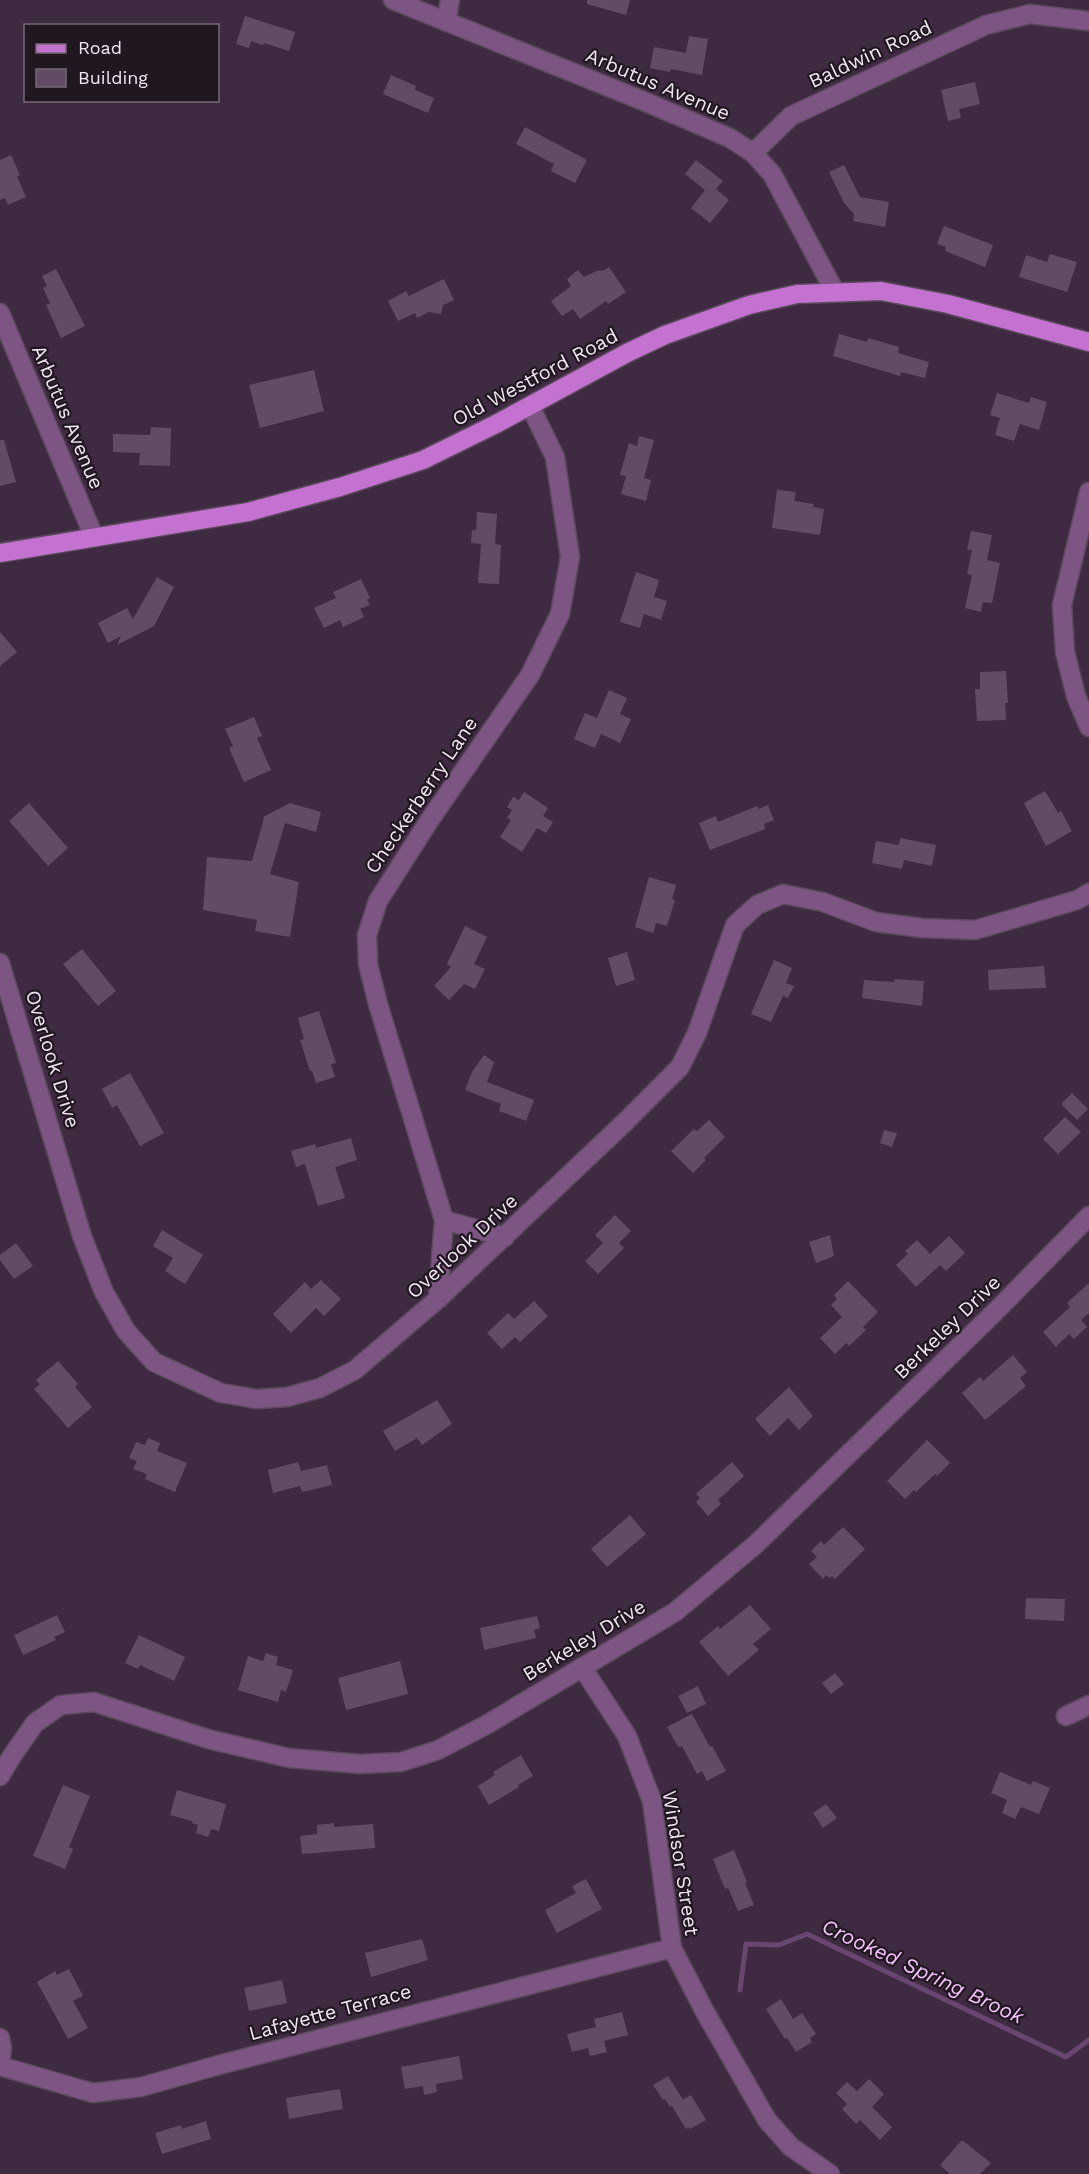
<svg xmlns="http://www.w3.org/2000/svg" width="1089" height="2174" viewBox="0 0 1089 2174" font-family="'Work Sans',sans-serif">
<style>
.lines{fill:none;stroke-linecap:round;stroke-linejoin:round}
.stream{stroke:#69466f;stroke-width:5}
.building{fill:#624c65}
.minor-casing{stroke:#5b495d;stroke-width:21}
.major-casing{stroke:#5b495d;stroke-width:21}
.minor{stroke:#7c5582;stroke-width:18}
.major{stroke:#c372cf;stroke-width:18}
.labels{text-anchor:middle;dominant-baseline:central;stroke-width:4.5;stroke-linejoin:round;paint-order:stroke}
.street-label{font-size:20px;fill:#f1e4f3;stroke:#201721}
.water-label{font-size:21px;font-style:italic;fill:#f2c1f9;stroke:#201721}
</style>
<rect width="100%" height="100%" fill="#3f2b41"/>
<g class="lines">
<!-- stream -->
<path class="stream" d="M740,1990L746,1944L779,1945L807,1934L1066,2057L1089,2040"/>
</g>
<!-- building -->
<path class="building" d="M587,0H630L626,15L587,4Z
M245,16L295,32L289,51L264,43L263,45L251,41L249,48L236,44Z
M689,36L708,39L702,75L671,69L670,72L650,68L654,47L686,53Z
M391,75L416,86L415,90L434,98L428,113L383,94Z
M975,82L980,104L959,109L961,118L948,121L941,90Z
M525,127L587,160L575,183L551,171L554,164L516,144Z
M11,155L20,175L17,176L26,197L8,205L5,198L0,200V160Z
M696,160L723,181L716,189L729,200L710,223L691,208L705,190L685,174Z
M844,165L860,197L889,202L885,227L853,221L854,214L844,203L829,172Z
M944,226L993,245L985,267L945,251L946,247L937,244Z
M1050,254L1077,262L1067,292L1019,277L1026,255L1047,262Z
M609,267L626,292L608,304L606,301L580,319L573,309L562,316L551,301L571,286L567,279L578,270L584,277L597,271L605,270Z
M56,269L85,326L61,338L46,305L50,303L43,288L47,286L42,276Z
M444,279L454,300L443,305L441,314L429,312L417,318L415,313L398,321L388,301L406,291L409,296Z
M839,334L867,342L868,338L899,347L898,353L929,362L925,378L901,372L900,376L833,356Z
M314,370L324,411L260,428L249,385Z
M997,393L1029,403L1031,397L1047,402L1039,430L1020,424L1014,441L995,435L1000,418L990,415Z
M151,427L171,428L170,466L139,465L140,453L113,452V434L150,435Z
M639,436L654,440L644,478L651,480L646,501L621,494L626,476L620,475L629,443L637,446Z
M0,440H4L16,482L0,486Z
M777,490L796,492L794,501L814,504L813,507L824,509L820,535L772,528Z
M477,512L497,514L495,544L501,545L499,584L478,583L481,544L471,543L472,530H476Z
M971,531L992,535L987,560L1000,563L992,603L983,602L981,612L965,608L972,575L967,574L972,550H967Z
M636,572L659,580L654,597L667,601L661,620L644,614L640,628L620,622Z
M157,577L174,587L154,626L117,645L121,636L108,643L98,623L127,608L133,619Z
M361,579L370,598L367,600L370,605L360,609L364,617L343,627L340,620L324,628L314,608L336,598L333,592Z
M0,632L17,652L0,666Z
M1006,671L1008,703H1005L1006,720L977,721L975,689H980V672Z
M609,690L627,698L620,714L631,719L620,743L601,734L595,748L574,739L585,713L597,718Z
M254,717L262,736L257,738L271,770L244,782L229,748L233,746L225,729Z
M1045,791L1058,813L1061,811L1072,831L1046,846L1024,803Z
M524,792L548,808L543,816L553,822L546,833L537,828L522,852L500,837L511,820L507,818L512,810L507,807L513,797L519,800Z
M29,803L68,848L48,866L9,821Z
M290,803L321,812L316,832L285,823L270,874L299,882L290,937L255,931L257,920L203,910L207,857L252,861L264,818L263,817Z
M768,805L774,820L764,824L765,829L710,850L699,823L716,816L718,822L757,806L759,809Z
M900,838L936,845L932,866L904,860L902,869L872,863L876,841L899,845Z
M649,877L676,885L672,899L675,900L667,926L656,923L653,933L635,927Z
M465,926L487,937L474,964L485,969L475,989L464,984L449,1000L434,986L451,967L447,964Z
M82,949L116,991L98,1006L63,964Z
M627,952L635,980L616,986L608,958Z
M774,960L792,968L786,983L794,986L788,998L783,996L771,1022L751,1014Z
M1044,966L1046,988L989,990L988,970Z
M895,979L924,981L922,1006L862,998L864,980L894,982Z
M319,1011L336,1063L331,1064L335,1077L316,1083L312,1071H310L300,1040L304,1039L298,1018Z
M484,1055L494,1062L487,1082L534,1100L526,1121L499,1111L501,1104L465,1090L472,1072Z
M130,1073L164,1133L140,1146L117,1105L112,1108L102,1089Z
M1072,1093L1088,1109L1077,1120L1061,1104Z
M1065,1117L1081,1132L1058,1154L1043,1139Z
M709,1120L725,1137L704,1158L706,1160L693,1173L671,1151L694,1129L697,1131Z
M884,1130L897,1133L892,1147L880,1143Z
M351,1138L357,1160L335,1167L345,1198L318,1206L305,1164L296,1167L291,1151L315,1144L316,1148Z
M615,1215L631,1231L619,1243L624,1248L598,1274L585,1261L603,1243L595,1235Z
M162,1230L203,1255L185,1284L165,1271L173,1258L153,1246Z
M830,1235L834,1256L816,1263L809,1242Z
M949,1236L965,1253L946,1271L940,1265L916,1287L896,1265L908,1254L905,1251L917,1240L930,1254Z
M16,1243L33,1266L14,1279L0,1260V1255Z
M321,1280L341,1299L324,1316L316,1308L291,1333L273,1314L305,1282L311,1289Z
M848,1281L878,1312L863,1327L866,1330L849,1346L846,1343L835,1354L820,1338L842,1317L831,1305L837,1299L834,1295Z
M1089,1283V1313L1081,1320L1087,1327L1074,1339L1069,1334L1056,1347L1043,1332L1070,1307L1067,1303Z
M534,1301L548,1316L520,1342L515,1337L502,1349L487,1333L508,1313L514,1319Z
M1013,1355L1027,1372L1020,1378L1026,1386L985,1420L962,1393L980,1377L983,1381Z
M58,1361L78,1384L75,1387L92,1407L68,1428L34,1389L40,1384L36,1380Z
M789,1387L813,1416L799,1430L788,1418L770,1436L755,1419Z
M437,1400L452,1424L422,1445L417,1438L395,1451L383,1431Z
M148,1438L160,1443L157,1451L187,1463L175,1492L145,1479L147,1474L133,1469L137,1461L129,1458L136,1442L145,1445Z
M927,1440L950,1463L937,1476L935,1474L916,1492L914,1490L905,1499L887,1481Z
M298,1462L301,1471L327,1465L332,1485L302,1492L300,1486L273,1493L268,1470Z
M732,1462L744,1476L718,1500L721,1504L708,1516L696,1502L700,1498L696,1494Z
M630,1515L646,1534L607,1567L591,1549Z
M843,1527L865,1549L835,1579L832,1576L830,1578L826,1575L823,1579L809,1564L817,1557L811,1551L821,1541L824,1545Z
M1026,1598L1065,1599L1064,1621L1025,1619Z
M750,1605L771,1629L753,1644L759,1650L728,1676L699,1642L718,1626L720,1629Z
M57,1615L65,1632L54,1637L56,1640L23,1655L14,1635Z
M537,1616L540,1628L534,1630L536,1638L484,1650L480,1628Z
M139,1635L185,1657L174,1681L140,1665L138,1669L125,1663Z
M266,1653L278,1657L276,1665L293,1670L286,1692L281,1690L278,1702L238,1690L248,1656L263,1661Z
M400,1661L408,1694L346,1710L338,1678Z
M835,1673L844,1684L831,1694L822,1683Z
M698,1686L706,1704L687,1713L678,1696Z
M692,1714L710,1747L712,1746L726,1771L707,1781L702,1771L697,1774L682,1746L678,1747L667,1727Z
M521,1755L533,1776L518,1785L519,1787L489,1805L478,1786L495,1775L493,1772Z
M1000,1772L1031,1785L1033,1781L1050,1788L1039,1814L1021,1807L1015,1819L1002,1813L1007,1800L991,1793Z
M63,1785L90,1796L69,1847L73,1849L65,1869L33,1856Z
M177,1790L226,1804L219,1831L211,1829L208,1837L196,1833L198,1825L192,1823V1821L170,1815Z
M826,1804L837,1818L823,1828L813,1813Z
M334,1823V1827L373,1824L375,1848L302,1854L300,1836L317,1834V1825Z
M734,1850L747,1882L745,1883L754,1905L738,1911L728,1888L725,1889L713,1859Z
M586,1879L602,1909L557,1933L545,1910L576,1893L572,1886Z
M422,1939L428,1960L371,1977L365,1953Z
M69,1969L83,1996L73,2001L88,2028L68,2039L37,1982L55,1971L57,1975Z
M282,1980L287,2003L249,2011L244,1988Z
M781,1999L793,2019L802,2013L816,2034L810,2038L812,2042L796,2052L787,2038L785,2039L766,2009Z
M622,2012L628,2035L604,2041L607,2052L590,2056L588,2048L572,2052L567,2034L596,2027L594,2019Z
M459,2056L463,2079L436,2084L437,2092L424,2095L423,2086L405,2089L401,2067Z
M668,2076L683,2100L670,2107L665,2099L663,2100L653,2085Z
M869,2079L884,2094L872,2107L892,2127L880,2140L860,2120L856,2124L842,2109L847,2104L836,2093L847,2082L857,2091Z
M340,2089L343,2109L289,2119L286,2098Z
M691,2095L706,2120L690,2129L688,2127L686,2129L672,2106Z
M206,2121L211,2139L162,2154L155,2133L181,2125L182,2129Z
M962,2140L991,2163L980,2174H950L940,2165Z"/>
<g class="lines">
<!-- minor casing -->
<g class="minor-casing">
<path id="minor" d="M393,0L641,100L730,138L753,153L772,174L835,292
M446,22L450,0
M753,153L791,116L986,25L1030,14L1089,21
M0,313L94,537
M1089,492L1062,605L1065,652L1076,696L1089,727
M0,963L82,1236L104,1292L126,1331L154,1362L221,1393L257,1399L287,1397L320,1388L355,1370L438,1299L624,1123L680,1067L697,1033L735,925L757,905L783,894L823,902L876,922L922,928L975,930L1077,900L1089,893
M444,1220L505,1237
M438,1299L444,1220L378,1004L368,964L367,935L378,901L429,821L530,675L560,614L570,557L555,457L530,406
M582,1667L627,1736L652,1801L672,1948L705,2012L767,2120L791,2147L830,2174
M1066,1716L1089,1705
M0,1776L12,1756L35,1723L61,1705L94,1702L208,1739L289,1758L360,1764L401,1762L438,1750L486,1725L675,1612L755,1545L997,1310L1089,1216
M0,2038L2,2048L0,2063
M0,2066L93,2093L141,2087L215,2066L672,1948"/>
</g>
<!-- major casing -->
<g class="major-casing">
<path id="major" d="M0,553L248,512L340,487L423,460L496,424L627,353L665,335L749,305L797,294L881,291L948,304L1089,342"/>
</g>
<!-- minor -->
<use href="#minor" class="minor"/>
<!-- major -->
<use href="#major" class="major"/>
</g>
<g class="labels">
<!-- street labels -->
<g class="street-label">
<text transform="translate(870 54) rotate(-25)">Baldwin Road</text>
<text transform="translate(658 84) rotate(23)">Arbutus Avenue</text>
<text transform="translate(535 377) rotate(-28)">Old Westford Road</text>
<text transform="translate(68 417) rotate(67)">Arbutus Avenue</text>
<text transform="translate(421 795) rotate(-56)">Checkerberry Lane</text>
<text transform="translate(53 1059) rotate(73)">Overlook Drive</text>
<text transform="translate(462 1246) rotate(-43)">Overlook Drive</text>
<text transform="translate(947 1327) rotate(-44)">Berkeley Drive</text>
<text transform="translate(584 1640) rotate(-31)">Berkeley Drive</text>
<text transform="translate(681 1863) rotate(81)">Windsor Street</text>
<text transform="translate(330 2012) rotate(-15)">Lafayette Terrace</text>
</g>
<!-- water labels -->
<g class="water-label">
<text transform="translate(923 1971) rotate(25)">Crooked Spring Brook</text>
</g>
</g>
<!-- legend -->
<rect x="24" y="24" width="195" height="78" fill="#201721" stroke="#746975" stroke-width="1.5"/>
<rect x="36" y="44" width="30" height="9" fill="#c372cf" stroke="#746975" stroke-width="1.5"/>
<text x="78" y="54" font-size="18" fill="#f1e4f3">Road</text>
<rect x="36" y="69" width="30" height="18" fill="#624c65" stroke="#746975" stroke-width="1.5"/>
<text x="78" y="84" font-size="18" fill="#f1e4f3">Building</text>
</svg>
